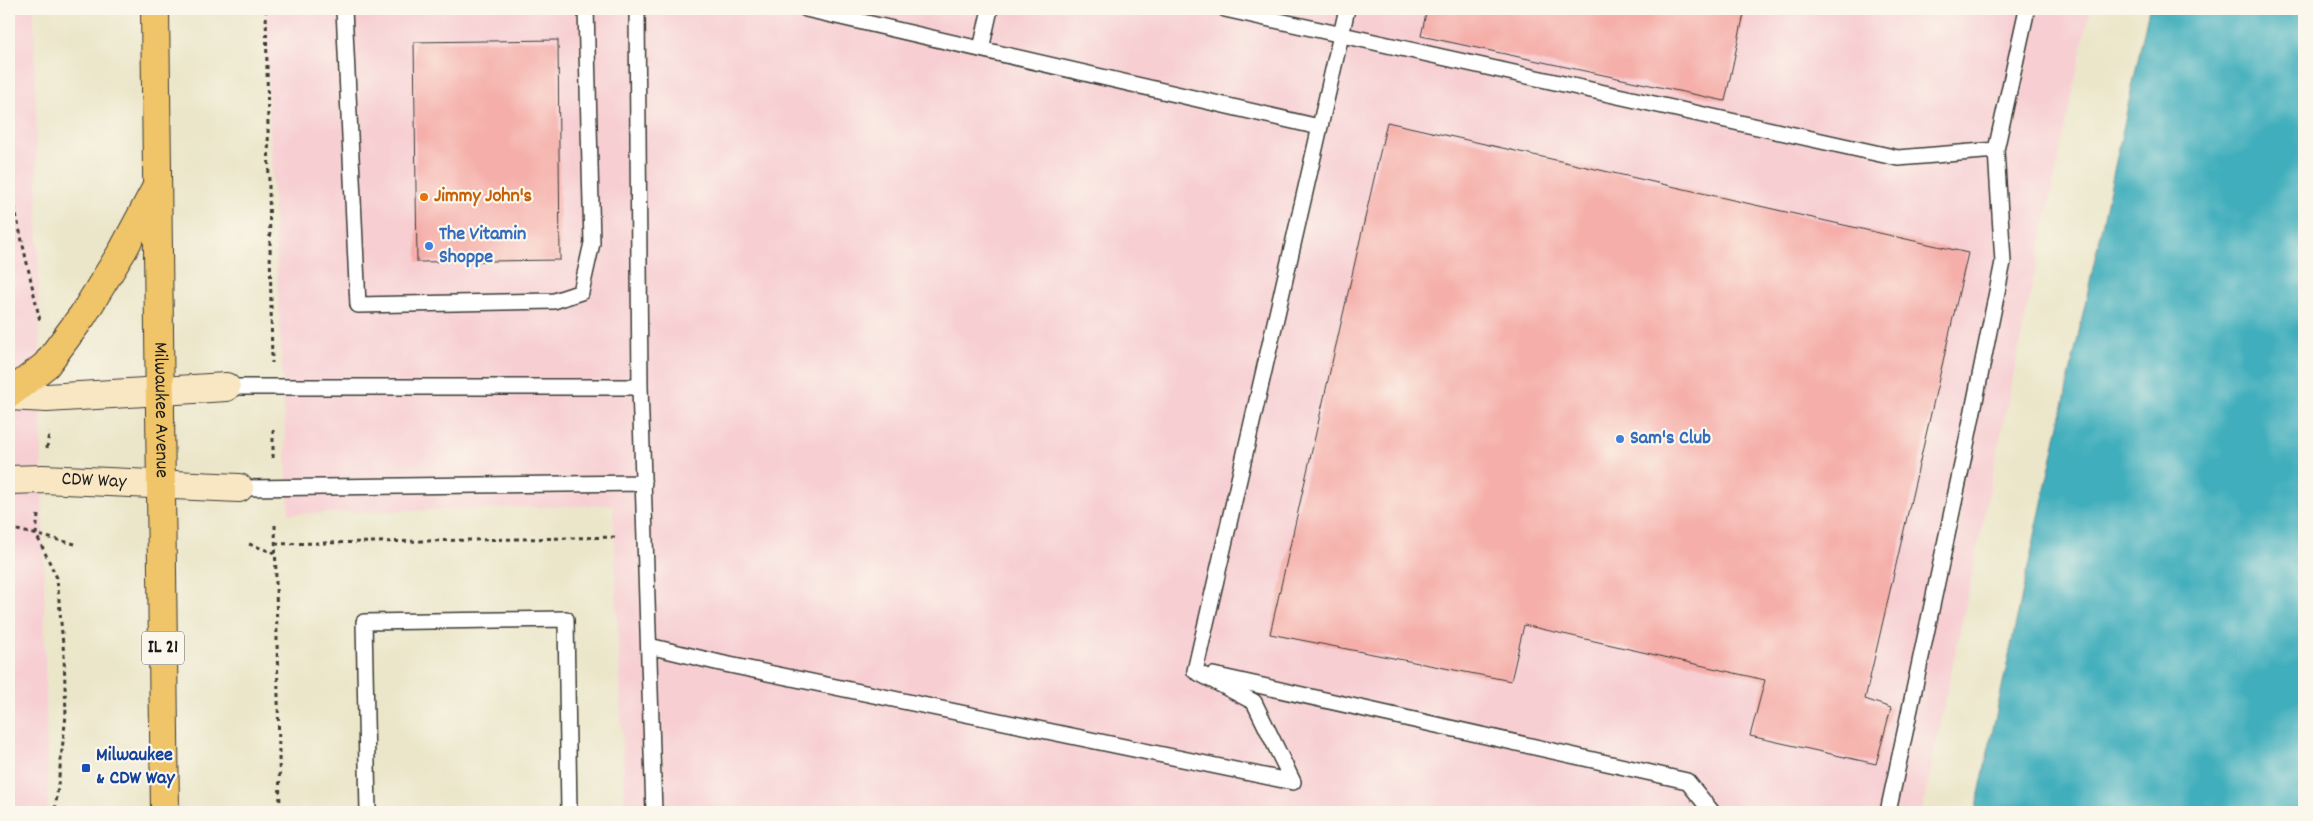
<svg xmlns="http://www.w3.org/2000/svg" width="2313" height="821" viewBox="0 0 2313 821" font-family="Dekko,sans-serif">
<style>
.built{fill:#f7cfd3}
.water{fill:#3faebc;stroke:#2e656c}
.building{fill:#f5aea9}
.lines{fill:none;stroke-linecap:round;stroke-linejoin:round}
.lane-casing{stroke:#3b3a36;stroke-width:18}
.secondary-casing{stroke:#3b3a36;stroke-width:30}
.primary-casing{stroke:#3b3a36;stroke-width:30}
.path{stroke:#3b3a36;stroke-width:3;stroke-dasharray:4 4;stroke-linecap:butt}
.lane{stroke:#fff;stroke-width:15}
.secondary{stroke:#f9e7c3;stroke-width:28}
.primary{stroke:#f0c469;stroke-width:28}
.food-dot{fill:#e8710a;stroke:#fbf7ec;stroke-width:2}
.shop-dot{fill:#3f7fe0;stroke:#fbf7ec;stroke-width:2}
.transit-dot{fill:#1a4fb4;stroke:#fbf7ec;stroke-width:2}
.labels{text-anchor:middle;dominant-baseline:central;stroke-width:4.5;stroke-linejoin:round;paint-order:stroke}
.shield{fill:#fbf7ec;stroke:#5f5e5a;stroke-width:1}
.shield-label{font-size:19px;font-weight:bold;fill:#1c1c1c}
.food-label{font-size:20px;font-weight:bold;fill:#c56008;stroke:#fbf7ec;text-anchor:start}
.shop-label{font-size:20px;font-weight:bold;fill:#366cbe;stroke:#fbf7ec;text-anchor:start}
.street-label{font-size:20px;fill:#1c1c1c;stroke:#fbf7ec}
.transit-label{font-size:20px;font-weight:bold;fill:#164399;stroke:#fbf7ec;text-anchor:start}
</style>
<rect width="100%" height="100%" fill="#fbf7ec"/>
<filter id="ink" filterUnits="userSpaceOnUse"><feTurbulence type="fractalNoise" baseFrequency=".02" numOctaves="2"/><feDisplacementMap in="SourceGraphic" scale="10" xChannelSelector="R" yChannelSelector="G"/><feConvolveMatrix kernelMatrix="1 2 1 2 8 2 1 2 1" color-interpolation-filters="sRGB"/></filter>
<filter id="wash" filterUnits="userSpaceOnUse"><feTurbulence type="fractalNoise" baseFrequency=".0096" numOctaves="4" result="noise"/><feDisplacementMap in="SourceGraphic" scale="20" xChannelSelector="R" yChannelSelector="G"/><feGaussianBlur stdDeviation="1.12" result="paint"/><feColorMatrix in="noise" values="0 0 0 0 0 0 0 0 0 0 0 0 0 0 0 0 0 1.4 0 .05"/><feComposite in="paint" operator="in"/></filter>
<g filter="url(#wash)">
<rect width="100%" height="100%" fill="#ebe6c9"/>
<!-- built -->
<path class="built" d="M9,9H34L48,812H9Z
M264,9H2090L1922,812H625L613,505L289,514Z"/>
<!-- water -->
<path class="water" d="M2149,9H2304V812H1975Z"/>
<g id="blocks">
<!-- building -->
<path class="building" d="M1427,9H1745L1725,101L1421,36Z
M558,40L560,260L417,262L414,42Z
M1387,122L1968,253L1865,699L1891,708L1876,764L1750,736L1765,680L1524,625L1511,681L1270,634Z"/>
</g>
</g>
<g filter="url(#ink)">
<use href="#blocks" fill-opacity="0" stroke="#3b3a36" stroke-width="1"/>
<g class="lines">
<!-- lane casing -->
<g class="lane-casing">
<path id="lane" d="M344,9L358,305L554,301L581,292L592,243L586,9
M637,9L640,387L654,812
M806,9L1319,127
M1225,9L1898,158L1996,150L2027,9
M981,49L990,9
M226,387H640
M239,488L644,483
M649,646L720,663L1293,782L1254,702L1195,671L1347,9
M1213,675L1687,781L1712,812
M368,812L364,622L566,619L569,812
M1888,812L1963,460L2003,262L1996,150"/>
</g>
<!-- secondary casing -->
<g class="secondary-casing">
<g id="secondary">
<path d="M9,396L47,398L226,387"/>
<path id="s1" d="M9,480L43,479L239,488"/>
</g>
</g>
<!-- primary casing -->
<g class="primary-casing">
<g id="primary">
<path id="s2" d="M155,9L165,812"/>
<path d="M9,394L46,365L83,315L123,250L155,190"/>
</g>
</g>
<!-- path -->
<path class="path" d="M266,9L272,363
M9,183L40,321
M273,430V458
M47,448L49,432
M38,515L36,534L57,578L64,656L66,715L55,812
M275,525L280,812
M9,528L75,544
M249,544L275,553
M275,544L619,537"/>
<!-- lane -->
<use href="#lane" class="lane"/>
<!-- secondary -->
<use href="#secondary" class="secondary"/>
<!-- primary -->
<use href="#primary" class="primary"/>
</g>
</g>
<!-- markers -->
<circle class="food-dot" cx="424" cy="197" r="5"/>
<g class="shop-dot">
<circle cx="429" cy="246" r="5"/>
<circle cx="1620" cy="439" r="5"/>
</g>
<rect class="transit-dot" x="81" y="763" width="10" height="10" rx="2.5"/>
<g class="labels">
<!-- shield labels -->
<rect class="shield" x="142" y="631.5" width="42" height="33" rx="4"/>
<g class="shield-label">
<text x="163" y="648">IL 21</text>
</g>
<!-- food labels -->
<g class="food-label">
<text x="434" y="197">Jimmy John's</text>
</g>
<!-- shop labels -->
<g class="shop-label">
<text x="439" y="235">The Vitamin<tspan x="439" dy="23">Shoppe</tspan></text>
<text x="1630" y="439">Sam's Club</text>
</g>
<!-- street labels -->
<g class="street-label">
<text stroke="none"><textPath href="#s2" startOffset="401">Milwaukee Avenue</textPath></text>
<text stroke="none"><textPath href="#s1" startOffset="85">CDW Way</textPath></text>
</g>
<!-- transit labels -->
<g class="transit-label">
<text x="96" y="756">Milwaukee<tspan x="96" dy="23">&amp; CDW Way</tspan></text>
</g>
</g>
<!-- margin -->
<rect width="2313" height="821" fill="none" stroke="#fbf7ec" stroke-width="30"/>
</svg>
